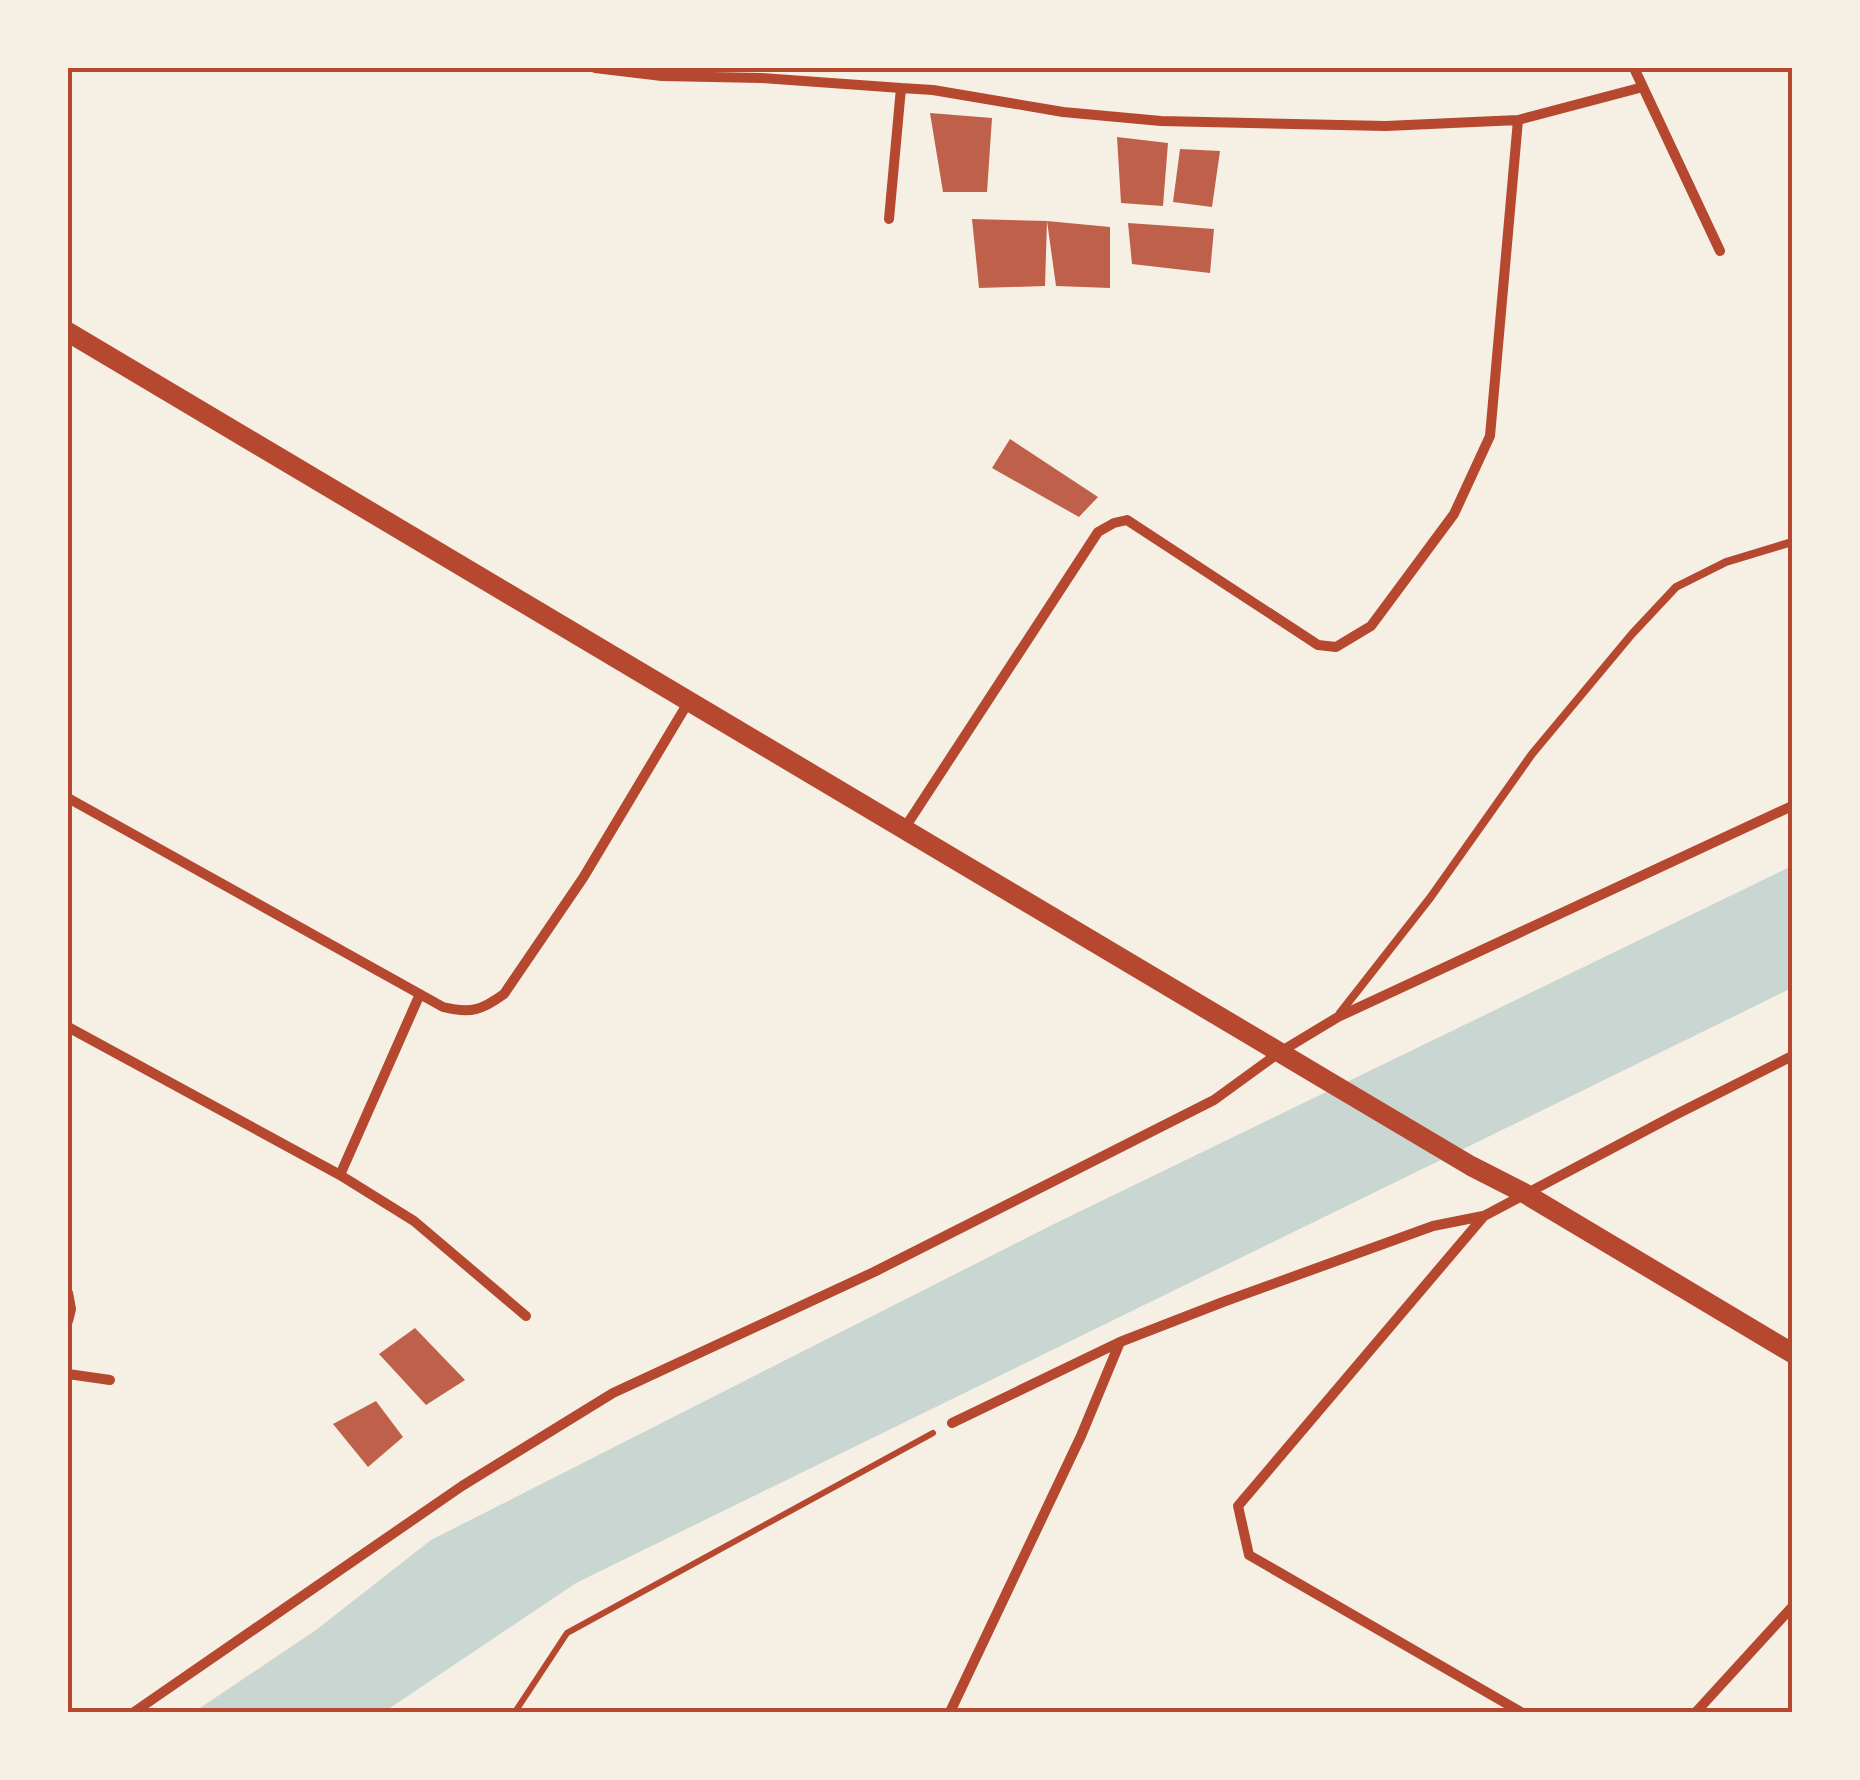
<svg xmlns="http://www.w3.org/2000/svg" width="1860" height="1780" viewBox="0 0 1860 1780" font-family="'Open Sans',sans-serif">
<style>
.water{fill:#c9d6d2}
.building{fill:#bf614a}
.lines{fill:none;stroke-linecap:round;stroke-linejoin:round}
.path{stroke:#b5482f;stroke-width:6}
.service{stroke:#b5482f;stroke-width:8}
.minor{stroke:#b5482f;stroke-width:10}
.secondary{stroke:#b5482f;stroke-width:20}
.neatline{fill:none;stroke:#b5482f;stroke-width:4}
</style>
<rect width="100%" height="100%" fill="#f6efe4"/>
<!-- water -->
<path class="water" d="M1792,866V988L576,1583L384,1712H194L316,1630L431,1540L1056,1223Z"/>
<!-- building -->
<path class="building" d="M930,113L992,118L987,192H943Z
M1117,137L1168,143L1163,206L1121,203Z
M1180,149L1220,151L1212,207L1173,202Z
M972,219L1047,221L1045,286L979,288Z
M1047,221L1110,227V288L1056,286Z
M1128,223L1214,229L1210,273L1132,264Z
M1010,439L1098,497L1079,517L992,468Z
M415,1328L465,1380L426,1405L379,1354Z
M376,1401L403,1437L368,1467L333,1424Z"/>
<g class="lines">
<!-- path -->
<path class="path" d="M515,1712L567,1633L933,1433"/>
<!-- service -->
<path class="service" d="M1340,1013L1430,898L1532,754L1632,634L1676,587L1726,562L1792,542"/>
<!-- minor -->
<path class="minor" d="M595,68L662,76L761,78L901,88
M1634,68L1720,251
M889,219L901,88L933,90L1063,112L1161,121L1386,126L1518,120L1643,87
M68,798L443,1007C471,1014 482,1010 504,994L583,878L689,701
M904,829L1098,532L1114,523L1127,520L1318,645L1336,647L1371,626L1454,514L1490,436L1518,120
M68,1027L340,1175L414,1221L526,1316
M340,1175L420,994
M68,1293L71,1309L68,1321
M68,1374L110,1380
M952,1423L1120,1342
M134,1712L462,1486L613,1393L874,1272L1214,1100L1280,1052L1338,1017L1792,806
M950,1712L1081,1436L1120,1342L1223,1302L1433,1226L1483,1216
M1521,1712L1249,1555L1238,1506L1484,1216L1673,1116L1792,1056
M1696,1712L1792,1607"/>
<!-- secondary -->
<path class="secondary" d="M68,332L1326,1080L1471,1166L1524,1193L1792,1353"/>
</g>
<!-- border -->
<rect width="1860" height="1780" fill="none" stroke="#f6efe4" stroke-width="140"/>
<rect x="70" y="70" width="1720" height="1640" class="neatline"/>
</svg>
